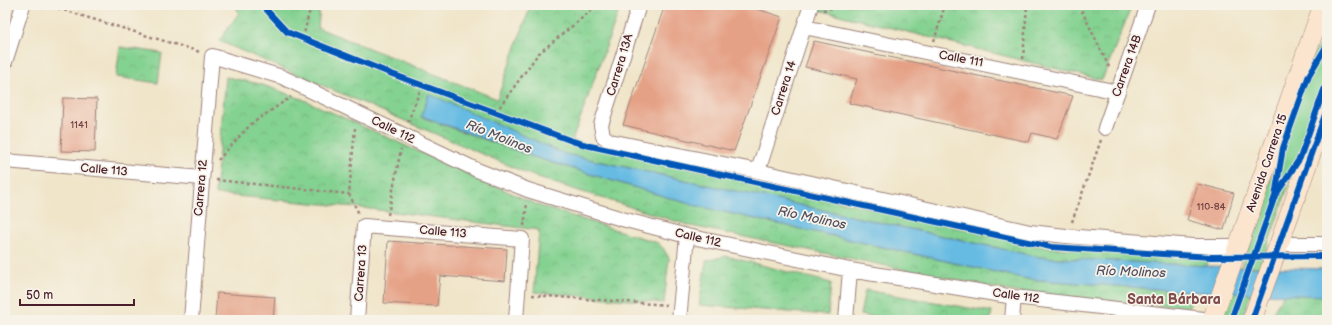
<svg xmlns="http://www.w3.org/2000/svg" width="1332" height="325" viewBox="0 0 1332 325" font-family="'Balsamiq Sans',sans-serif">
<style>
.grass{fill:#84d291;stroke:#67785e}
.park{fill:url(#park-crowns);stroke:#67785e}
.water{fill:#66bbe3;stroke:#586d87}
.building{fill:#e5a186}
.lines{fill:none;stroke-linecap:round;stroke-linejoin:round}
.street-casing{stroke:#9d827a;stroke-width:16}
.secondary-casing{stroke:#9d827a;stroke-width:20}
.path{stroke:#9d827a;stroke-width:2.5;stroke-dasharray:3 3;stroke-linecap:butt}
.street{stroke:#fff;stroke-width:14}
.secondary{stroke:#fce5cf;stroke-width:19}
.cycleway-casing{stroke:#f7f3e8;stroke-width:8}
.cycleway{stroke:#0057b8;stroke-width:6}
.labels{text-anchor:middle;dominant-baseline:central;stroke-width:3.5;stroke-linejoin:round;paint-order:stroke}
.number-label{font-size:10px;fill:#714042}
.street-label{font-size:12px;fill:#4a1f2b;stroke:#f7f3e8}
.water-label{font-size:13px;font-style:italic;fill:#524e62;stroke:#f7f3e8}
.quarter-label{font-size:14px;font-weight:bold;fill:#804c4b;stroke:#f7f3e8}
</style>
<defs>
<pattern id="park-crowns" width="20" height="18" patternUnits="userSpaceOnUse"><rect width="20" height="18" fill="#84d291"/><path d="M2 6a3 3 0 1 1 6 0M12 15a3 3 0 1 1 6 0" fill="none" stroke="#74b47d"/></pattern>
</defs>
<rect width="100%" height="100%" fill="#f7f3e8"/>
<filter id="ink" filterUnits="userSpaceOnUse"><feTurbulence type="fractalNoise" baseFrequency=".025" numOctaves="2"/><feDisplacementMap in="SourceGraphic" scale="8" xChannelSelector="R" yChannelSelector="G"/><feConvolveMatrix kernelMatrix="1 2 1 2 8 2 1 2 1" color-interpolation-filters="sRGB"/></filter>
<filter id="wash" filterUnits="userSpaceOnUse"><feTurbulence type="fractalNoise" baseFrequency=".012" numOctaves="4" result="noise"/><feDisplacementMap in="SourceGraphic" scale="16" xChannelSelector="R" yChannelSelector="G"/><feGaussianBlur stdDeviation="0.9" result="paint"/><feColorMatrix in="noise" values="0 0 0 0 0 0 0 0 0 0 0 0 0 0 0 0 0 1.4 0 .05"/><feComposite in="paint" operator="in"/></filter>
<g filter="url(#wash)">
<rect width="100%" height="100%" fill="#f0e5c9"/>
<!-- grass -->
<path class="grass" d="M1327,34V76L1260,267H1241L1311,58Z
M1229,293H1251L1242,320H1220Z"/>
<!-- park -->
<path class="park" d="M235,5H320L318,28L497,99L531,5H621L572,141L1045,247L1209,257L1207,266L1039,257L565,154L429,95L421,117L537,158L693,205L1027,279L1194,292L1188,308L1025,294L691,226L538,178L219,41L239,13Z
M821,5H1132L1102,80L819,10Z
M120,47L162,53L158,83L116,77Z
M226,77L260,84L302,99L540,206L658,243L663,248L669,258L664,303L534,292L539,230L354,207L215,194Z
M726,256L831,283L828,315L699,305L706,261Z
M865,290L992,312L990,320H900L860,315Z
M1284,294L1327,296V316L1272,314Z"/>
<!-- water -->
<path class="water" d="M429,94L565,154L1039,257L1207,266L1327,269V296L1194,292L1027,279L693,205L537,158L421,116Z"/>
<g id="blocks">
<!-- building -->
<path class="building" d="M665,5H745L782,17L734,151L623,125Z
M814,41L955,71L1073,96L1057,139L1032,133L1029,142L907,116L849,103L857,79L805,67Z
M63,98L97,99L95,152L61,151Z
M1198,184L1234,193L1224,230L1187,220Z
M388,241L507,249L505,281L440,276L437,306L384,303Z
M217,293L275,297L273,320H215Z"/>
</g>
</g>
<g filter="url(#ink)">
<use href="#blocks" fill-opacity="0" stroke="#9d827a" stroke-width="1"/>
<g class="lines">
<!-- street casing -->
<g class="street-casing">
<path id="street" d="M639,5L601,125L603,136L610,141L758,171L1030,232L1066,236L1193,246H1238
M804,27L1118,92
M5,62L23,5
M1105,128L1148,5
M5,161L202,178
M758,171L811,5
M1279,244H1327
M191,320L212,56L282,77L477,170L528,190L622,219L687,236L850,270L1014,297L1212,320
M357,320L364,226L522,239L516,320
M679,320L687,236
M846,320L850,270
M1012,320L1014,297"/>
</g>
<!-- secondary casing -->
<g class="secondary-casing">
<path id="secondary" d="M1212,320L1323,5
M1252,320L1327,109"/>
</g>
<!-- path -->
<path class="path" d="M47,5L200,52
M1079,5L1110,69
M823,10L846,5
M303,38L311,5
M934,41L945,5
M1023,59L1027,5
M496,112L538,54L598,5
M408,122L422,85
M355,128L349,194L359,214
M218,160L251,124L291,97
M216,180L349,194
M388,215L401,149
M1072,222L1101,140
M524,226L527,203
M532,295L667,305"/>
<!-- street -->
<use href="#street" class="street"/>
<!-- secondary -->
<use href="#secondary" class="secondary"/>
<!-- cycleway casing -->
<g class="cycleway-casing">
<path id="cycleway" d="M262,5L287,32L392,74L572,141L590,146L1051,247L1211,257L1327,256
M1277,193L1300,158L1327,81
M1231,320L1275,196L1283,148L1309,75L1327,45
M1252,320L1327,109"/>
</g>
<!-- cycleway -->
<use href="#cycleway" class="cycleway"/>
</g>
</g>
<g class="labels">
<!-- number labels -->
<g class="number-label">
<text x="79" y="125">1141</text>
<text x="1211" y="207">110-84</text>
</g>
<!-- street labels -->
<g class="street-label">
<text transform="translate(961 59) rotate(11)">Calle 111</text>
<text transform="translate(620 65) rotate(-73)">Carrera 13A</text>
<text transform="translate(1127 66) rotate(-70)">Carrera 14B</text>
<text transform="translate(784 88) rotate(-72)">Carrera 14</text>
<text transform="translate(393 130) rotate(26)">Calle 112</text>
<text transform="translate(1267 163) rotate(-71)">Avenida Carrera 15</text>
<text transform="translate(104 170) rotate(5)">Calle 113</text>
<text transform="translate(201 188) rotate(-85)">Carrera 12</text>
<text transform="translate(443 232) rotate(5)">Calle 113</text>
<text transform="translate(698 238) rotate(13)">Calle 112</text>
<text transform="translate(361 273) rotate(-86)">Carrera 13</text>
<text transform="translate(1016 296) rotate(8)">Calle 112</text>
</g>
<!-- water labels -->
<g class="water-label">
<text transform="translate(499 137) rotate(22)">Río Molinos</text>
<text transform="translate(812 218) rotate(12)">Río Molinos</text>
<text transform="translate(1131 272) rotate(2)">Río Molinos</text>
</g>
<!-- quarter labels -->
<g class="quarter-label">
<text x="1174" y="299">Santa Bárbara</text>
</g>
</g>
<!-- margin -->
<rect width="1332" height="325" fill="none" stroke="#f7f3e8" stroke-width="20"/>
<!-- scale -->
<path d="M20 299v6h114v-6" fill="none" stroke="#4a1f2b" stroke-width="2"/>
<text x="26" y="299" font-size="12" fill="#4a1f2b" stroke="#f7f3e8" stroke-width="3" paint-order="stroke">50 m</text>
</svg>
